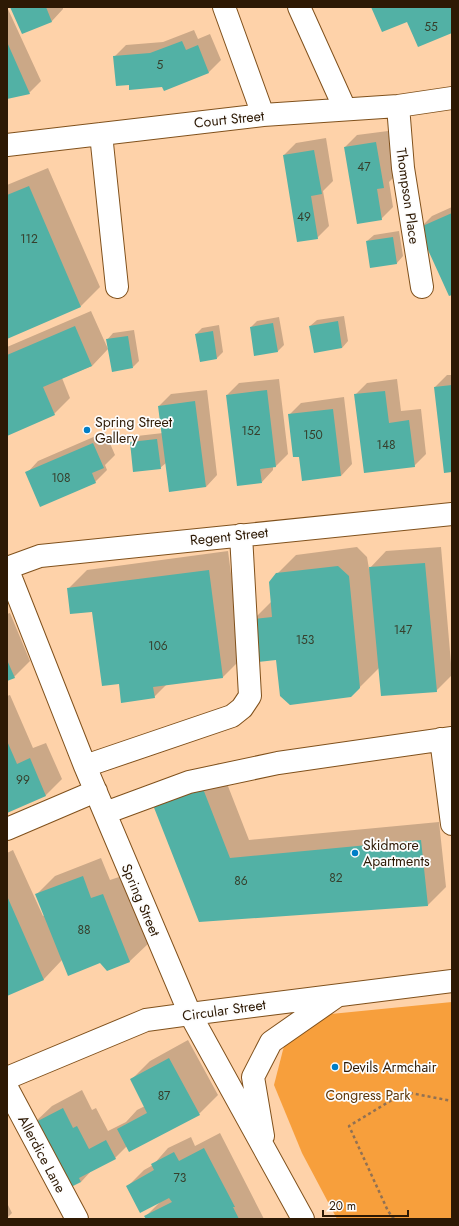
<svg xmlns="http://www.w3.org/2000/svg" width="459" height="1226" viewBox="0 0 459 1226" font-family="Jost,sans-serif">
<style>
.green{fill:#f79f3c}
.shadow{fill:#0003}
.building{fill:#52b1a5}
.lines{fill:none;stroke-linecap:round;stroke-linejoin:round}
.minor-casing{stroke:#80511c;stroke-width:24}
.major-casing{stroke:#80511c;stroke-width:24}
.path{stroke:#917153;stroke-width:2.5;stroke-dasharray:3 3;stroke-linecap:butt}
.minor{stroke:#fff;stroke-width:22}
.major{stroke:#fff;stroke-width:22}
.poi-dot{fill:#007ec7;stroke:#fdfdfd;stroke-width:1.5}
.labels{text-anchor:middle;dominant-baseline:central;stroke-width:3.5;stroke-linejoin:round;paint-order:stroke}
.number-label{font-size:12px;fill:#363f2c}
.street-label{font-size:14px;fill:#2d1904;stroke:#fdfdfd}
.poi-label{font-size:14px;fill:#2d1904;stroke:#fdfdfd;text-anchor:start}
.park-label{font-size:14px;fill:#5d3607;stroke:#fdfdfd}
</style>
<rect width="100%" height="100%" fill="#fed2a9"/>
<!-- green -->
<path class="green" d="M452,1002V1219H337L302,1153L274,1085L284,1046L304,1025L331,1014Z"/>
<!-- shadow -->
<path class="shadow" d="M7,7L41,81L29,93L7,98Z
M11,7H63V9L52,21L23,33Z
M194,30L198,39L210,34L221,60L209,72L165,89L163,86L130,83L114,57L126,45L163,42Z
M388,131L396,175L389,182L393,207L381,219L345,147L357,135Z
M326,138L333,181L323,191L329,226L317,238L284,155L296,143Z
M48,168L100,287L81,306L7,338V185Z
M452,207V294L420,228L432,216Z
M399,231L403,256L397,263L371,267L367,241L374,235Z
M91,311L108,349L92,366L62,378L70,398L54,414L7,435V347Z
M344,316L348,341L342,348L310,326L317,320Z
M279,317L284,345L278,351L255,355L251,327L257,321Z
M219,325L223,352L217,358L200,361L196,334L202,328Z
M134,330L139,361L133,367L107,340L113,333Z
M447,375H452V471L435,387Z
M279,379L288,454L276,466L273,467V470L262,482L227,395L239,383Z
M397,379L401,411L421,409L426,454L414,466L355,395L367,383Z
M207,390L217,475L206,487L166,463L160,468L131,443L137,436L163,433L159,406L171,394Z
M344,397L352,464L341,476L300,456L289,415L301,403Z
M105,432L115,455L105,465L107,470L95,482L27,473L38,461Z
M357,547L367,557L369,569L386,551L441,547L452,675L436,691L380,667L351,696L277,659L254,619L272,601L277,574L296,555Z
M228,551L242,658L223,677L167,684L154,697L119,683L93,611L68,589L87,570Z
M10,613L30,661L14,677L7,680V614Z
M10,695L33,748L46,743L62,779L46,795L7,812V696Z
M219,763L249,840L439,822L446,887L428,905L200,921L171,781Z
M13,850L43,916L45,915L36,895L55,876L101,858L110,880L122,876L149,943L130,961L108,970L101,961L62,960L44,979L7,995V853Z
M188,1040L218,1095L199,1114L127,1146L115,1158L92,1170L81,1182L33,1124L52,1106L82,1090L92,1110L96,1108L108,1131L126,1122L137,1110L145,1106L131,1080L150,1061Z
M220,1133L264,1219H147L146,1216L160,1202L128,1186L144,1170L153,1165L168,1148L191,1137L195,1146Z
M7,1203L12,1213L7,1218Z"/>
<!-- building -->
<path class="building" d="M10,7H46L52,22L22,34Z
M371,7H452V33L418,47L407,22L382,32Z
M182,41L186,50L198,45L209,73L164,91L162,87L129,90V85L116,86L113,56L150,53Z
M7,42L30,94L7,99Z
M376,142L384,188L377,189L382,220L357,224L344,147Z
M314,150L322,194L311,196L318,239L297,242L283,155Z
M29,186L81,307L7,339V195Z
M452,213V295L449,296L418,228Z
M393,237L397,264L370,268L366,241Z
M338,321L342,348L314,353L309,326Z
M273,323L278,352L254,356L250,327Z
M75,326L92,366L43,387L55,415L7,436V355Z
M213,331L217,359L200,362L195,334Z
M128,336L133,368L112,372L106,339Z
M452,385V472L444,473L434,387Z
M267,390L276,467L260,469L262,483L237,486L226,395Z
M385,391L389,423L409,420L415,467L364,473L354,394Z
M195,401L206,487L169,492L158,406Z
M333,409L341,476L302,481L299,457H293L288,414Z
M157,439L161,469L133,472L130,442Z
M93,443L104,468L92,473L96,483L40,507L25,472Z
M425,563L437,692L381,696L369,567Z
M338,566L349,576L360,688L351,697L290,705L280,696L276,660L258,662L253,619L272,617L269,582L276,573Z
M209,570L223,678L153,687L155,698L121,703L119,684L102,686L92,612L70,614L67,588Z
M7,660L15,678L7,681Z
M7,741L17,764L30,758L46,796L7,813Z
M200,781L230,858L421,840L428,906L199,922L151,800Z
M83,876L91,898L103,894L130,962L107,971L100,963L68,976L35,894Z
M7,896L44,980L7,996Z
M169,1058L200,1115L129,1152L117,1129L147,1113L130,1079Z
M63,1108L73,1128L77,1126L89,1149L106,1140L116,1159L79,1178L81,1182L65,1190L32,1124Z
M204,1148L235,1207H233L239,1219H146L144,1216L172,1202L169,1198L140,1213L126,1186L154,1170L151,1164L174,1152L179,1161Z"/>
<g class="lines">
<!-- minor casing -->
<g class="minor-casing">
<path id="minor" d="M224,7L263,115
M299,7L345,109
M398,106L403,168L422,287
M101,134L117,287
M7,145L263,115L398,106L452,98
M7,568L85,766L190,1014L146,1020L7,1078
M7,568L40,556L452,514
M441,739L452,824
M85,766L232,716L242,708L250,696L241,535
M105,813L189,782L278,763L452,738
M7,829L96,791
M7,1088L77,1219"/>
</g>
<!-- major casing -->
<g class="major-casing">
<path id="major" d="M263,1136L253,1077L271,1042L337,996
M303,1219L190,1014L452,981"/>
</g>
<!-- path -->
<path class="path" d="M394,1219L388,1211L349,1126L405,1092L452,1101"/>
<!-- minor -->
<use href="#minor" class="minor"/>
<!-- major -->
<use href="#major" class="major"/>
</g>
<!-- markers -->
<g class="poi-dot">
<circle cx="87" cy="430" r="4"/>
<circle cx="355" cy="853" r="4"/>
<circle cx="335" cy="1067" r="4"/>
</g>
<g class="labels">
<!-- number labels -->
<g class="number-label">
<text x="431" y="27">55</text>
<text x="160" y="65">5</text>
<text x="364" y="167">47</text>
<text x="304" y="217">49</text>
<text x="29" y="239">112</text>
<text x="251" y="431">152</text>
<text x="313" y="435">150</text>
<text x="386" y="445">148</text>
<text x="61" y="478">108</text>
<text x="403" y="630">147</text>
<text x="305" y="640">153</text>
<text x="158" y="646">106</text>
<text x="23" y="780">99</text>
<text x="336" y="878">82</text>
<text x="241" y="881">86</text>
<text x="84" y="930">88</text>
<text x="164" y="1096">87</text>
<text x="180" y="1178">73</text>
</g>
<!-- street labels -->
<g class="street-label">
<text transform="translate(229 119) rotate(-6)">Court Street</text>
<text transform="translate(408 196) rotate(82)">Thompson Place</text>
<text transform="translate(229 536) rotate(-6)">Regent Street</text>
<text transform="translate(141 900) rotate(67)">Spring Street</text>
<text transform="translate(224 1010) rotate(-8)">Circular Street</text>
<text transform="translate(42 1154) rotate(62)">Allerdice Lane</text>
</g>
<!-- poi labels -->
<g class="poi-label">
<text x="95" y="422">Spring Street<tspan x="95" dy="16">Gallery</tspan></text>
<text x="363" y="845">Skidmore<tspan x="363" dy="16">Apartments</tspan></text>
<text x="343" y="1067">Devils Armchair</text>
</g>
<!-- park labels -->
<g class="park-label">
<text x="368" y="1095">Congress Park</text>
</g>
</g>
<!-- border -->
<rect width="459" height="1226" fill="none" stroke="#2d1904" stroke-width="16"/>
<!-- scale -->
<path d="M323 1210v6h85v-6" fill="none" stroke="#2d1904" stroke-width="2"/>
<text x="329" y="1210" font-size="12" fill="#2d1904" stroke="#fdfdfd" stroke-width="3" paint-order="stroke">20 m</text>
</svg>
